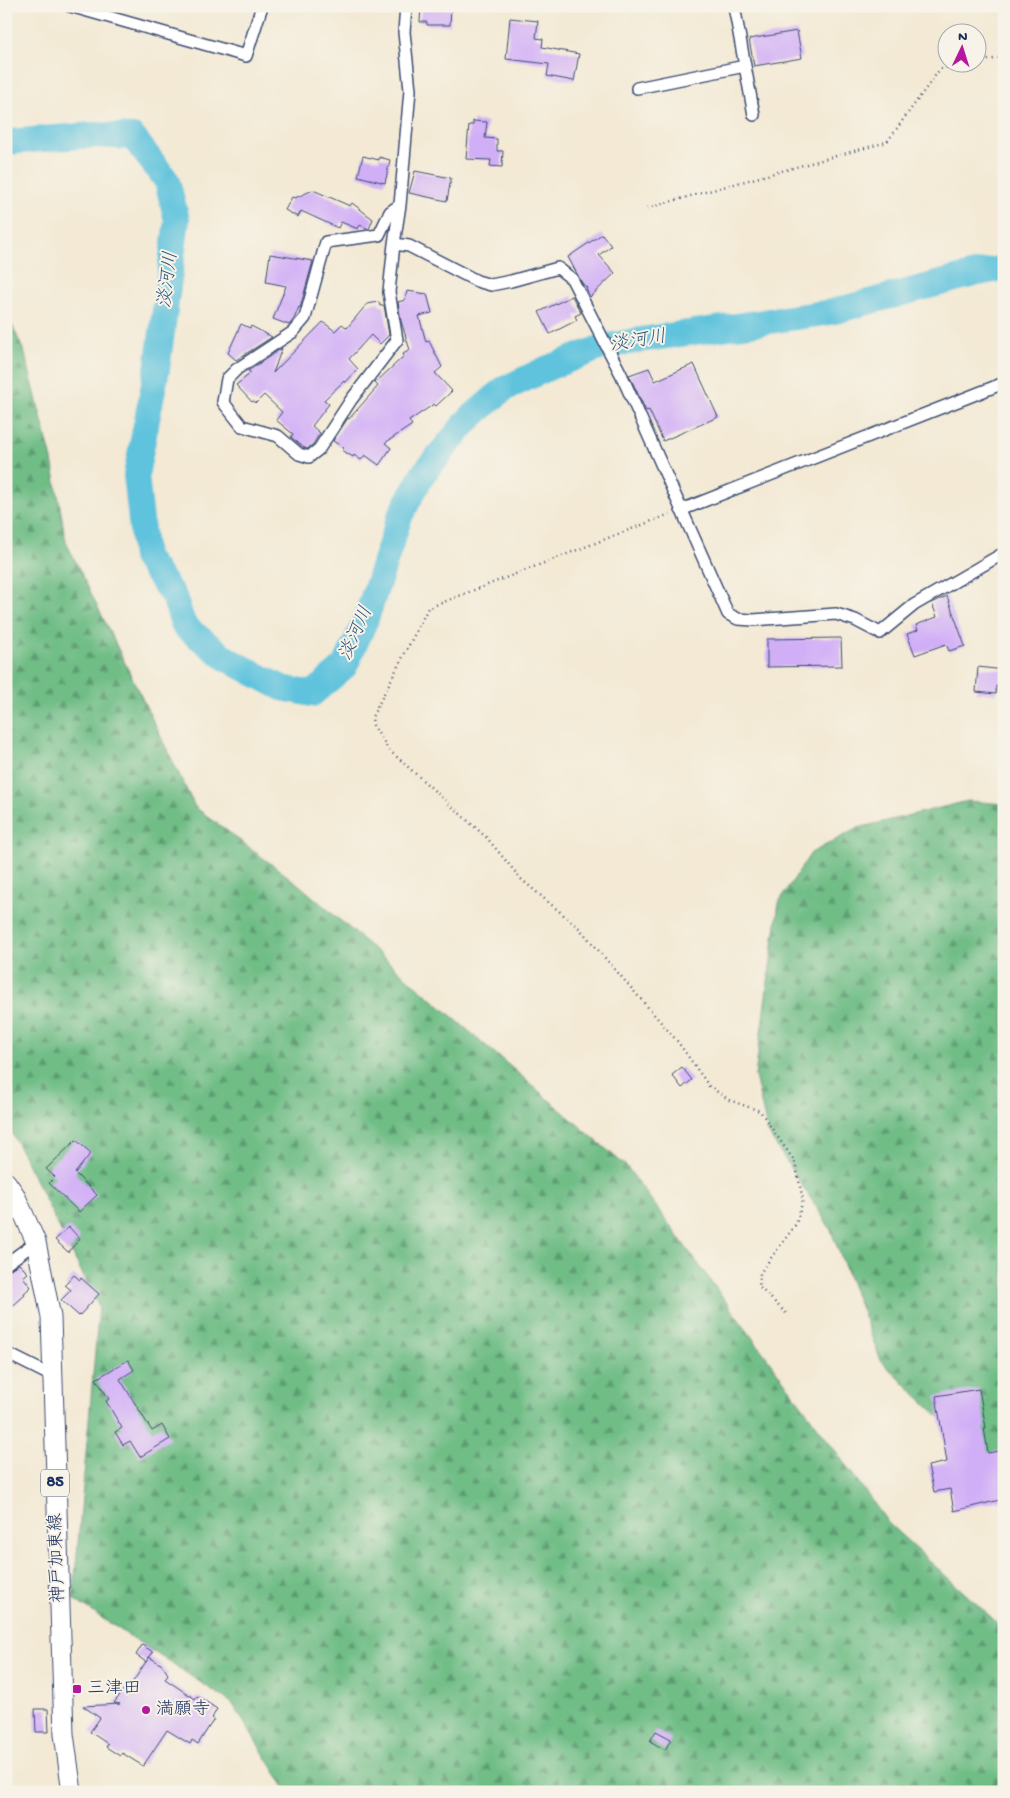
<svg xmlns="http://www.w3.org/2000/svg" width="1010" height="1798" viewBox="0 0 1010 1798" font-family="'Gochi Hand','Klee One',sans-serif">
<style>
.forest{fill:url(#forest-firs);stroke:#467672}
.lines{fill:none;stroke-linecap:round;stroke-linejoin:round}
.river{stroke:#5fc3dd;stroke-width:26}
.building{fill:#d1aff7}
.street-casing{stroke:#3b4b70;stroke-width:14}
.primary-casing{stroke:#3b4b70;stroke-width:21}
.path{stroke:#3b4b70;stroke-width:2.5;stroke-dasharray:1 4;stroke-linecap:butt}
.street{stroke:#fff;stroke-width:11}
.primary{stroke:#fff;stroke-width:19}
.poi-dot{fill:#b5179e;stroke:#f7f3e8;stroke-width:2}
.labels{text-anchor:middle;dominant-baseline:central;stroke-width:4;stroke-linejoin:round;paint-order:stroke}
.shield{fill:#f7f3e8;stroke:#5d6a87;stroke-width:1}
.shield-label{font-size:16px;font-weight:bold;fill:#1b2f5e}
.street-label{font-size:18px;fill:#1b2f5e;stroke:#f7f3e8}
.poi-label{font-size:18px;fill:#1b2f5e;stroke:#f7f3e8;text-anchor:start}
.water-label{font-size:19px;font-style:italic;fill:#2c547e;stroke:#f7f3e8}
</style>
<defs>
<pattern id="forest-firs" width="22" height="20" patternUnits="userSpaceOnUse" patternTransform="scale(1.25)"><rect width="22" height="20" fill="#70bd86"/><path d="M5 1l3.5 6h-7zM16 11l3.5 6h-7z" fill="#5b9a71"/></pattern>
</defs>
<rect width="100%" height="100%" fill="#f7f3e8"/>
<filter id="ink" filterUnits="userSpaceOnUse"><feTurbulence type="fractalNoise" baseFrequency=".02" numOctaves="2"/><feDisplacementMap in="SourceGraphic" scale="10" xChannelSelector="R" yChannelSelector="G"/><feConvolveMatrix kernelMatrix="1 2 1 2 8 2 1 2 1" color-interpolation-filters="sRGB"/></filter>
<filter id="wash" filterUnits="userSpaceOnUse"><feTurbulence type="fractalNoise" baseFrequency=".0096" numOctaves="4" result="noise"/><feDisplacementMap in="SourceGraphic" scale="20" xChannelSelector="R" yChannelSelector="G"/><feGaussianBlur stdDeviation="1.12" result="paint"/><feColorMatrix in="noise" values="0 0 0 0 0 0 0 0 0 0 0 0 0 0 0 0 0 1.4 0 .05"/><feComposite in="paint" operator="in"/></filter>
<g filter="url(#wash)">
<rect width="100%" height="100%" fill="#f3e9d4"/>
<!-- forest -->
<path class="forest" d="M6,321L12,325L25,354L52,460L66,542L195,807L298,884L627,1167L889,1524L1004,1629V1792H288L232,1703L73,1599L99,1307L6,1121Z
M968,801L1004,804V1478L881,1361L830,1228L768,1133L755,1076L779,902L811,853L858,828Z"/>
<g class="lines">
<!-- river -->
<path class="river" d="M6,142L94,135L133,137L167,181L177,220L157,369L136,475L145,557L174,597L184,626L227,659L282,688L312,694L345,666L366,619L400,516L423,474L469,419L504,389L548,368L602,347L640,340L831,312L978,273L1004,268"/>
</g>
<g id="blocks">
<!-- building -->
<path class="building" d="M421,6L451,8L450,25H427V22H420Z
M510,18L538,21L536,38L543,39L542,47L579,54L574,81L547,76L549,64L506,59Z
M797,31L802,58L754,66L749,39Z
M473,121L487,122L485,138L497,139V151H503L502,167L490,166L491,160L466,159L469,125H473Z
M363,156L379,160V157L390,160L385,183L358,176Z
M415,171L451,178L447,201L409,193Z
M313,190L350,206L352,203L373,219L369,229L360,225L358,229L341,222L338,228L301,211L298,217L285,210L292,197L295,198Z
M602,234L611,246L599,255L615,273L590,297L586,289L587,288L582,283L568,257Z
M270,254L313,261L300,308L299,307L294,319L289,325L273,319L286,286L266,282Z
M407,291L427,294L432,313L419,316L426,342L429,341L442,367L435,373L452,391L436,406L434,404L409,421L412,425L385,443L391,448L379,465L365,455L361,460L354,455L353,457L342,450L344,448L333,441L348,418L349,419L378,386L375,383L404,356L403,354L410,350L401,321L398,302L405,300Z
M572,296L581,313L575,316L577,320L550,334L539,312Z
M379,302L380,306L384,305L389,335L380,344L371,335L349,359L358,369L345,383L344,381L324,400L329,404L312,426L320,433L313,444L307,449L303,447L291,437L293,434L276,420L282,412L264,395L256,403L254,401L252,402L236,385L251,373L248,371L282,348L273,373L323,322L335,331L342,324L347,328L367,304Z
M241,324L250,328L251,326L272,337L236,360L228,353Z
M694,364L718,417L663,441L649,410L646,411L629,375L649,368L655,381Z
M947,596L965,646L949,651L946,644L915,655L907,634L918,630L916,625L937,617L932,603Z
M841,638L842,666L767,667V639Z
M978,667L1004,670V687L996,686V694L976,692Z
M682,1067L692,1080L682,1088L672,1075Z
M76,1140L91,1153L75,1173L97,1195L79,1212L49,1183L55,1177L46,1169Z
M69,1227L80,1239L68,1252L55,1240Z
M19,1264L28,1273L23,1277L31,1287L24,1293L25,1295L6,1312V1271Z
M74,1275L80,1280L81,1278L99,1294L79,1316L61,1300L71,1290L65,1285Z
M128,1360L134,1370L120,1379L152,1431L162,1425L170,1439L140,1457L130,1441L123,1445L115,1432L122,1428L106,1401L109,1399L96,1379Z
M979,1389L986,1428H984L988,1453L1004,1450V1499L954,1511L950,1489L934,1492L928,1466L947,1462L936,1396Z
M142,1645L153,1652L146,1662L136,1655Z
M149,1657L162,1665L168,1674L165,1679L195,1699L197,1696L217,1709L212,1718L214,1719L198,1744L192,1740L190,1744L167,1730L143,1766L122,1753L120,1756L106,1747L108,1744L90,1732L100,1718L83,1706L120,1704L114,1703L124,1689L127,1691Z
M35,1709H48L49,1732H36Z
M656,1731L671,1739L665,1750L650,1741Z"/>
</g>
</g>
<g filter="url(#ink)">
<use href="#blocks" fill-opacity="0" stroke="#3b4b70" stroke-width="1"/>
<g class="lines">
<!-- street casing -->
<g class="street-casing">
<path id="street" d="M70,6L246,56L262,6
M406,6L404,32L410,90L400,205L394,244L409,246L477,281L491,285L511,281L558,268L572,279L621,374L728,614L738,619L753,620L836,614L855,620L880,633L914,605L1004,553
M734,6L754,115
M637,88L745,66
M394,244L389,292L397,340L351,400L319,449L309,457L299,454L278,436L242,426L223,402L227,379L237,369L293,332L305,318L326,242L379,235L390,212L400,205
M681,510L1004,383
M6,1264L36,1242
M6,1353L52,1376"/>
</g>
<!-- primary casing -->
<g class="primary-casing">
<path id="primary" d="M6,1182L15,1195L36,1242L51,1317L64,1734L72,1792"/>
</g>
<!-- path -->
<path class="path" d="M978,62L1004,57
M647,208L887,142L940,69L974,62
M670,514L428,608L372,717L373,725L388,749L487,838L521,879L579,928L678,1042L709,1086L729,1100L760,1111L795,1162L803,1200L796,1224L760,1273L759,1287L786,1313"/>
<!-- street -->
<use href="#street" class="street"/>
<!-- primary -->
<use href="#primary" class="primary"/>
</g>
</g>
<!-- markers -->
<g class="poi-dot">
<rect x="72" y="1684" width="10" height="10" rx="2.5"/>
<circle cx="146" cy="1710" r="5"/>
</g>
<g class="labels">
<!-- shield labels -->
<rect class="shield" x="41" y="1469.5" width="28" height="27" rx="4"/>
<g class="shield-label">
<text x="55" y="1483">85</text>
</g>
<!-- street labels -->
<g class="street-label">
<text transform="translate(58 1558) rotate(-92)">神戸加東線</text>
</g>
<!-- poi labels -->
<g class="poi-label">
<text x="87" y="1689">三津田</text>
<text x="156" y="1710">満願寺</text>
</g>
<!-- water labels -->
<g class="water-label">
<text transform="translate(169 280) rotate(-83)">淡河川</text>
<text transform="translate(638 342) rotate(-9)">淡河川</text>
<text transform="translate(357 634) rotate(-66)">淡河川</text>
</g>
</g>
<!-- margin -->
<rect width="1010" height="1798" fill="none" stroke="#f7f3e8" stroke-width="25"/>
<!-- north arrow -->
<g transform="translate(962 48) rotate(4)"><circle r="24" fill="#f7f3e8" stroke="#9fa5b1"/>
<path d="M0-4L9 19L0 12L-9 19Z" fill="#b5179e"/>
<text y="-8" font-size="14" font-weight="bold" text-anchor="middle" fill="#1b2f5e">N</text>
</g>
</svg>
